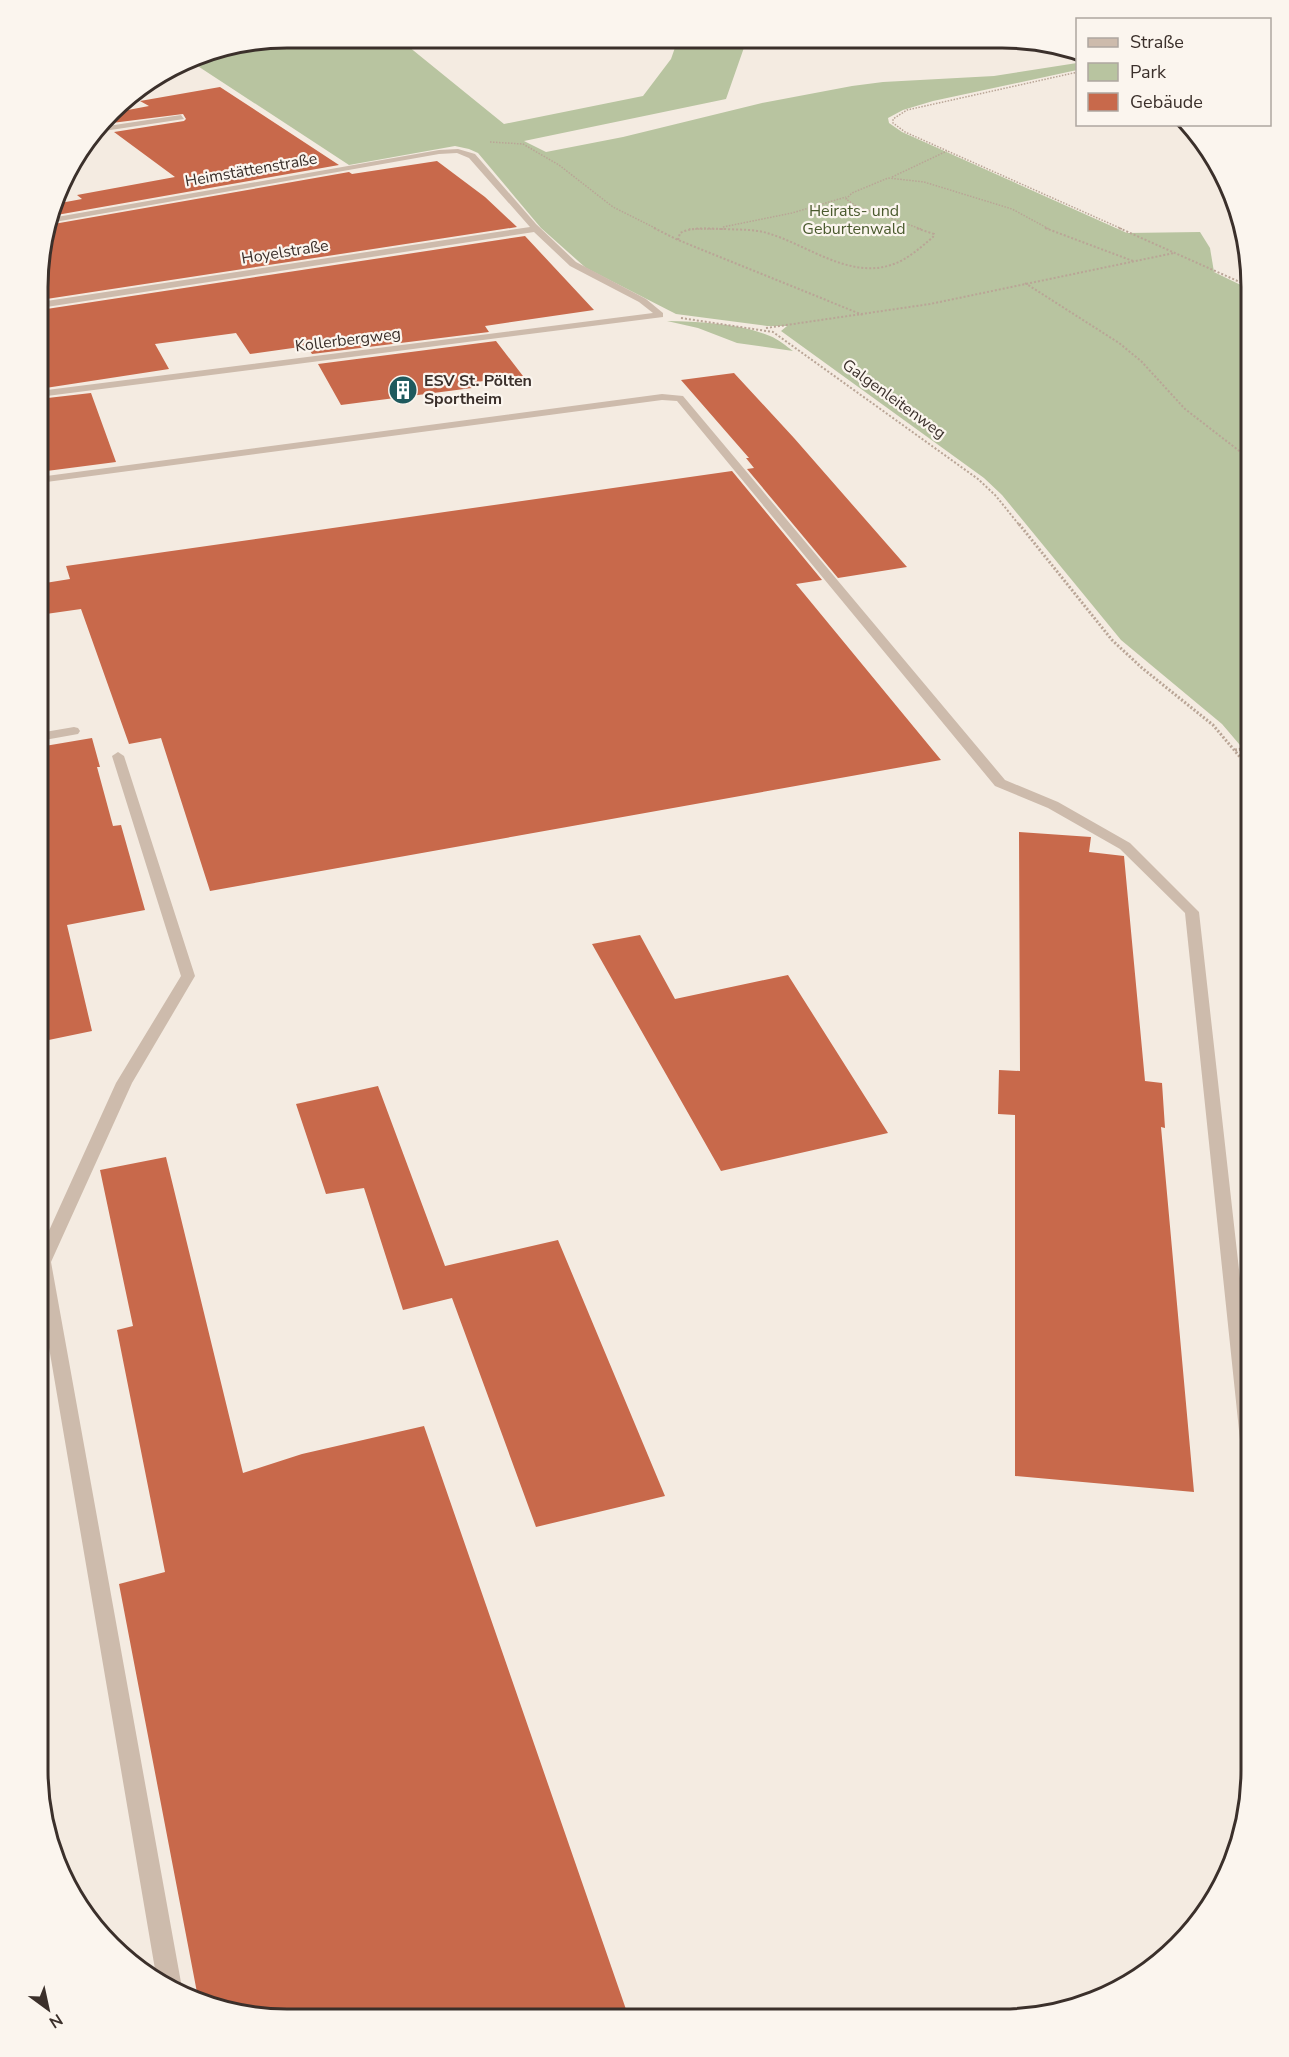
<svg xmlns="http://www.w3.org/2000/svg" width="1289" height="2057" viewBox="0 0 1289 2057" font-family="'Nunito Sans',sans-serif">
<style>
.green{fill:#b8c4a0}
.building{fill:#c8694b}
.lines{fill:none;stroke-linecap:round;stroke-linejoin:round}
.path-far2{stroke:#b9a596;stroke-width:1.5;stroke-dasharray:1.5 1.5;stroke-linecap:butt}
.path-far1{stroke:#b9a596;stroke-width:2;stroke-dasharray:2 2;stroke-linecap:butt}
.path{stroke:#b9a596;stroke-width:3;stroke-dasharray:2 2;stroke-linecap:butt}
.minor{fill:#cdbbac;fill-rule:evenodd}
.labels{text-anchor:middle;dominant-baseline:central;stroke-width:4.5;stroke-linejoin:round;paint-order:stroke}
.far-street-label{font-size:16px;fill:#3b302b;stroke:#fbf5ee}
.far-park-label{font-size:16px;fill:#4a5a2e;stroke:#fbf5ee}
.far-poi-label{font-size:16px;font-weight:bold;fill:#3b302b;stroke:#fbf5ee;text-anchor:start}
.rim{fill:none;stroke:#3b302b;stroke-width:3}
</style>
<rect width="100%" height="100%" fill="#f4ebe1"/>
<!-- green -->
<path class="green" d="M287,38H398L504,124L643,96L671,59L678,39H747L726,99L524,141L546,152L623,137L762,103L852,86L883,82L994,76L1077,63V70L933,101L903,110L888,118L889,123L902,132L1127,233L1200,232L1210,248L1214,272L1251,290V758L1222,724L1121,640L1002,495L984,478L781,331L787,326H767L676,314L586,268L541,228L478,153L469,149L455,146L349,165L187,59Z
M667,321C700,322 739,323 770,336C778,339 786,346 793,351L737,343L698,328Z"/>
<!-- building -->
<path class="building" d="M220,87L339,165L51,216L55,204L82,199L77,195L175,177L114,132L184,121L186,119L183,114L104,124L112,113L149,106L140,101Z
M437,161L485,197L517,227L40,300V254L48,225L349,172L352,174Z
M525,236L594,310L485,326L489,332L312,354L307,346L250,354L236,333L155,344L169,369L39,389L40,310Z
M496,341L523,376L468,383L472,388L341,405L318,364Z
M734,373L794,438L907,567L838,578L747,469L754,468L746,458H749L681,380Z
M91,393L116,462L39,472V399Z
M732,471L822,580L796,584L941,760L210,891L161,738L129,744L81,609L39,615V584L70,579L66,566Z
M92,738L100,767H97L113,826L121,825L145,910L67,925L92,1031L39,1042V747Z
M1019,832L1091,837L1089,852L1124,856L1145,1081L1162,1083L1165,1128L1161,1127L1194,1492L1015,1476V1115L998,1114L999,1070L1020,1071Z
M640,935L675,999L788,975L888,1133L721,1171L592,944Z
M378,1086L445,1266L558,1240L665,1496L536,1527L452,1298L403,1310L364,1188L326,1194L296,1104Z
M166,1157L243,1473L302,1454L424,1426L629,2018L254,2017L199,2003L119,1584L165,1572L117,1330L133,1326L100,1170Z"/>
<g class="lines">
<!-- path-far2 -->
<path class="path-far2" d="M1078,72L907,110L893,119V123L905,132L1122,229
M490,142L523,144L559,165L613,207L657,229
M892,177L947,151
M723,227L792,213L846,197
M689,229H724
M921,229L856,206L846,199L852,193L888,178L924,182L1012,209L1049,229"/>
<!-- path-far1 -->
<path class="path-far1" d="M654,228L678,240L863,315
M1045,228L1133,261
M1119,228L1251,287
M678,240L680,233C694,226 710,229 726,229C740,230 754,229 767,233C806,244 848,279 891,265C907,260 920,248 933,237L934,234L916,228
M1025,283L1119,343L1141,361L1185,409L1251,460
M681,318L773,332L978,479L996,496L1020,526
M766,328L930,304L1174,253"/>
<!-- path -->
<path class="path" d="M1019,524L1112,640L1142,668L1213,725L1251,770
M1235,750L1251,748"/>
<!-- minor -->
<path class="minor" d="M181,115L184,119L97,132L101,127Z
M458,149L475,154L536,224L576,262L646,299L663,313V317L39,397V391L653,313L639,302L570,266L534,232L40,308V302L530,227L469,158L457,153L439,154L49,223L51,218L439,150Z
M662,394L683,396L1005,780L1058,802L1130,843L1199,912L1251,1377V1466L1244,1464L1242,1459L1185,913L1120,849L1048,808L995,786L677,401L662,400L39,483V477Z
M74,727L78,728L80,731L78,734L39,741V733Z
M118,752L124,756L195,976L132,1083L51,1262L182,1988L179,1993L157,1981L38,1283V1225L44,1227L47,1235L116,1083L181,976L112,756Z"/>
</g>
<!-- icons -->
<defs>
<g id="building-disc" transform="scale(1.5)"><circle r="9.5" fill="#1f5a5e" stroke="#fbf5ee"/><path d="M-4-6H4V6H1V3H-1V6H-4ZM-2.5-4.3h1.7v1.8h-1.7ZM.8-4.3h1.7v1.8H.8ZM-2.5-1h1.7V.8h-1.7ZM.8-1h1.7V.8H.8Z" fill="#fff"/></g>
</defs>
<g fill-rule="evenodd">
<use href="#building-disc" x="403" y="390"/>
</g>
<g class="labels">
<!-- far-street labels -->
<g class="far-street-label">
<text transform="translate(251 170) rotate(-10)">Heimstättenstraße</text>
<text transform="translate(285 252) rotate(-9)">Hoyelstraße</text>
<text transform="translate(348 340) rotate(-7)">Kollerbergweg</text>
<text transform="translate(894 399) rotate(36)">Galgenleitenweg</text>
</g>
<!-- far-park labels -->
<g class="far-park-label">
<text x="854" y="211">Heirats- und<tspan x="854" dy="18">Geburtenwald</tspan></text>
</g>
<!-- far-poi labels -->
<g class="far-poi-label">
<text x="424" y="381">ESV St. Pölten<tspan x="424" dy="18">Sportheim</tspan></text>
</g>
</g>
<!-- crop -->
<path d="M0 0H1289V2057H0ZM287 48H1002A239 239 0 0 1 1241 287V1770A239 239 0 0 1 1002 2009H287A239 239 0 0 1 48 1770V287A239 239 0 0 1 287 48Z" fill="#fbf5ee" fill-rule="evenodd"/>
<path class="rim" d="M287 48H1002A239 239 0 0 1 1241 287V1770A239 239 0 0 1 1002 2009H287A239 239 0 0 1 48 1770V287A239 239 0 0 1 287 48Z"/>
<!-- legend -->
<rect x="1076" y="18" width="195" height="108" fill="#fbf5ee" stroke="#aea6a0" stroke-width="1.5"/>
<rect x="1088" y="38" width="30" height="9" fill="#cdbbac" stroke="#aea6a0" stroke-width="1.5"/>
<text x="1130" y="48" font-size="18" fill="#3b302b">Straße</text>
<rect x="1088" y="63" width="30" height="18" fill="#b8c4a0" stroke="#aea6a0" stroke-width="1.5"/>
<text x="1130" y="78" font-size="18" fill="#3b302b">Park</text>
<rect x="1088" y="93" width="30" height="18" fill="#c8694b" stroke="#aea6a0" stroke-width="1.5"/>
<text x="1130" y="108" font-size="18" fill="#3b302b">Gebäude</text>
<!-- north arrow -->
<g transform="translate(48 2009) rotate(147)" stroke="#fbf5ee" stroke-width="4.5" paint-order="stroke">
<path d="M0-4.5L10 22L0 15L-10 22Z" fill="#3b302b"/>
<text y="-9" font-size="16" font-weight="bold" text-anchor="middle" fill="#3b302b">N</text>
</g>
</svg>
